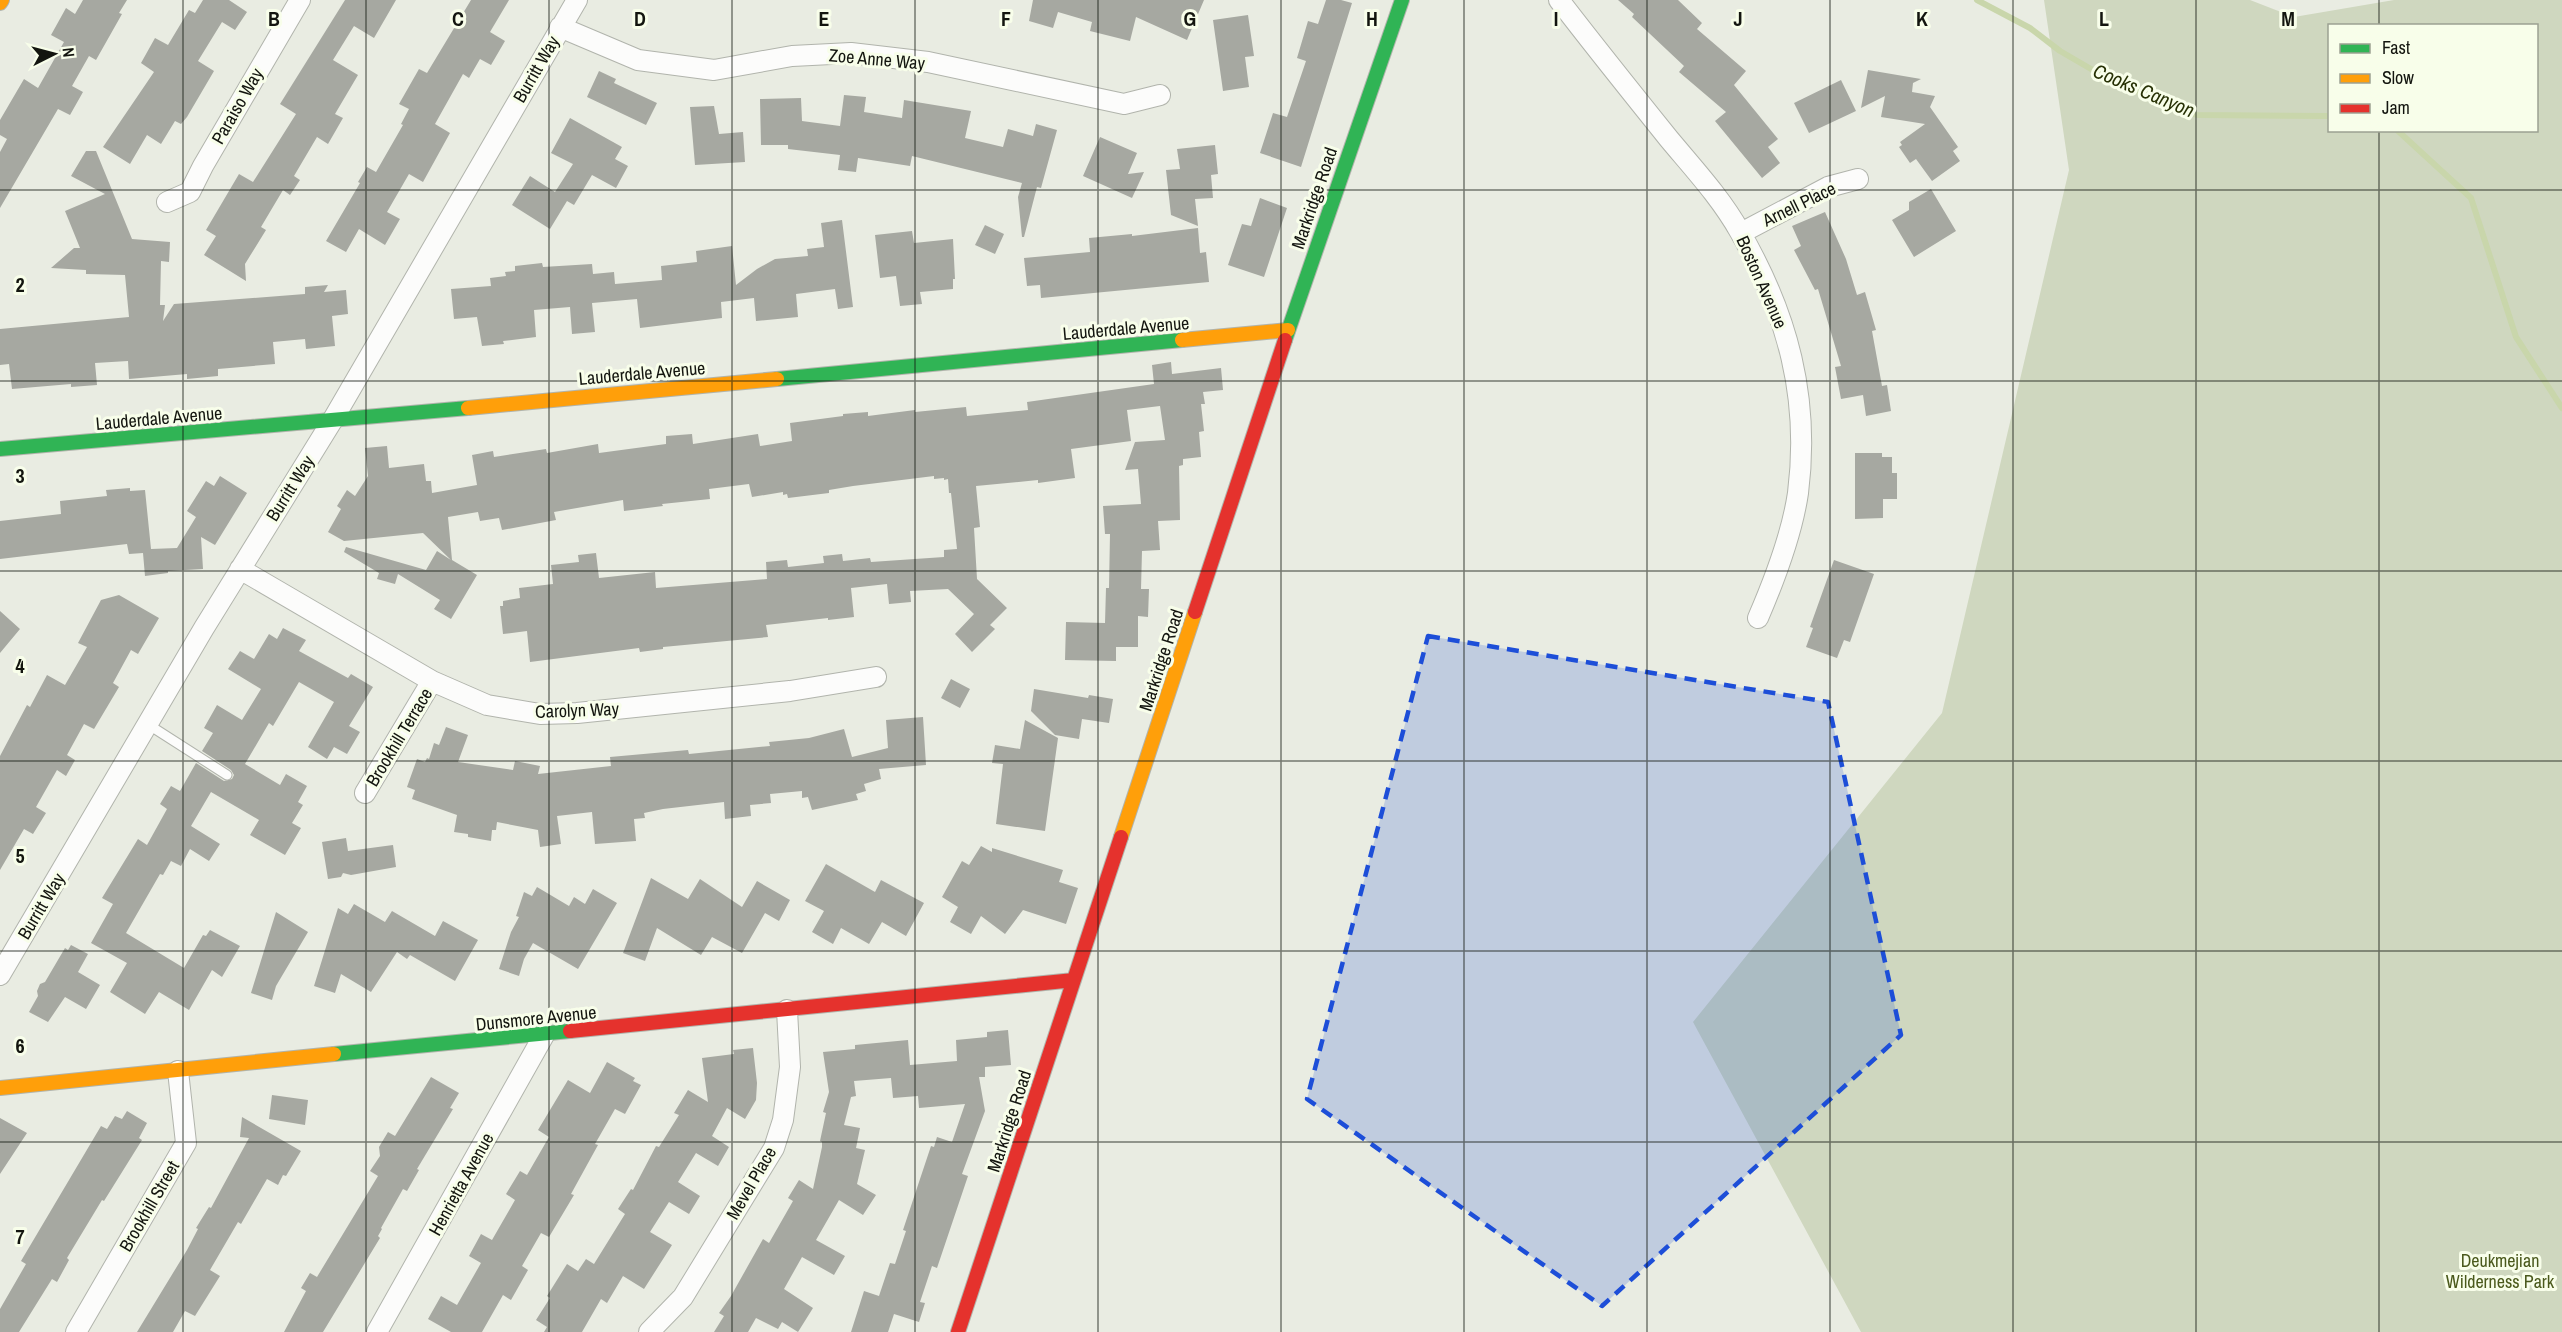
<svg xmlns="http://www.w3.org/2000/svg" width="2562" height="1332" viewBox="0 0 2562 1332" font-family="'Archivo Narrow',sans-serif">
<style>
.green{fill:#cfd7bf;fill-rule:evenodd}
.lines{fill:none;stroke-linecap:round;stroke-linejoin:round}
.stream{stroke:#c9d6ab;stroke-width:6}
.building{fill:#a6a8a1}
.lane-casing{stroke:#b1b4ac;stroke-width:11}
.street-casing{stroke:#b1b4ac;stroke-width:22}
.fast-casing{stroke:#b1b4ac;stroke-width:16}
.slow-casing{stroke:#b1b4ac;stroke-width:16}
.jam-casing{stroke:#b1b4ac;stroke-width:16}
.lane{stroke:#fcfcfb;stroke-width:9}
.street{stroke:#fcfcfb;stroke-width:20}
.fast{stroke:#30b455;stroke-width:14}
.slow{stroke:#ff9f0a;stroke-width:14}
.jam{stroke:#e5322d;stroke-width:14}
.marked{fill:#1d4ed8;fill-opacity:0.2;stroke:#1d4ed8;stroke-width:4.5;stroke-dasharray:12 8;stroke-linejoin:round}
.grid{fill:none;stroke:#13150f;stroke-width:1.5;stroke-opacity:0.55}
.labels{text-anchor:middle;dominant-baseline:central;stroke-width:6;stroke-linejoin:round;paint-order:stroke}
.street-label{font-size:18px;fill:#13150f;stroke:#f8feea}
.park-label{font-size:18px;fill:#4a591c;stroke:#f8feea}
.water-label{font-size:20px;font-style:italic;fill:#263004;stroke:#f8feea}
.grid-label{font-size:20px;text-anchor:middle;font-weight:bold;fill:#13150f;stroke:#f8feea;stroke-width:6;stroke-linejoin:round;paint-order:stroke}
</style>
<rect width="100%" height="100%" fill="#e9ece2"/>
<!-- green -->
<path class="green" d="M2044,0H2250L2294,17L2394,0H2562V1332H1861L1693,1022L1942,713L2069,170ZM2330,26H2536V130H2330Z"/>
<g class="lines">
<!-- stream -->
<path class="stream" d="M1977,0L2030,28L2060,51L2091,69L2168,106L2197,115L2330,116
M2397,130L2471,198L2516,337L2562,408"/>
</g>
<!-- building -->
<path class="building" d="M83,0H127L119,13L122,14L96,60L89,56L72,86L83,92L70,115L58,109L0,208V152L7,139L0,135V120L24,79L38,88L64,42L51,35L66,8L75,14Z
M203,0H229L247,12L235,30L222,22L198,61L214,71L187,117L181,124L175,121L161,144L147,135L130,164L103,147L154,72L141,63L155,38L168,45L189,10L195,13Z
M345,0H396L374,38L354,26L333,60L358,75L335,114L343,118L328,144L317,137L294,176L300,180L290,195L283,190L261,227L266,230L245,264L246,281L204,255L216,236L206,230L239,174L253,182L296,114L280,104Z
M471,0H509L490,32L505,41L491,65L480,59L469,78L463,74L435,124L450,133L423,182L409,174L387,212L400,219L385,245L359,229L346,252L326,241L360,183L358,182L367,167L376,172L403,125L401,124L409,109L399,104L419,69L427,73Z
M1033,0H1204L1187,40L1136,17L1130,41L1090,31L1092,22L1058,12L1053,28L1029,21Z
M1326,0H1341L1352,3L1301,167L1260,153L1273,113L1287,117L1306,61L1297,58L1308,21L1318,24Z
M1618,0H1678L1702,23L1697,29L1746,71L1734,85L1778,139L1768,147L1780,163L1762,178L1715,121L1726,112L1679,72L1684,66L1632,17L1634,14Z
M1248,15L1254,56L1245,57L1249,87L1223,91L1213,20Z
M1868,70L1921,79L1913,83L1912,92L1935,96L1930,107L1958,147L1953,151L1960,161L1932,181L1916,159L1910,163L1899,147L1902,145L1900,142L1925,124L1881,117L1885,96L1861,108Z
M599,71L616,79L614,83L657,103L646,125L587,97Z
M1841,80L1856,111L1809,133L1794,103Z
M844,95L866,97L864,112L902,118L904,100L971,111L965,138L1003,147L1008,129L1033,136L1036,124L1057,130L1041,188L1037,187L1024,237H1022L1018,197L1022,183L912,156L910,166L858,158L856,172L838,170L840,155L788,149V145H761L760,99L801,98L802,121L840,126Z
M714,106L719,134L743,132L745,162L695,165L690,107Z
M570,118L622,147L615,159L628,166L616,188L592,175L574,205L567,201L550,229L512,205L530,176L555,192L573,164L551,153Z
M1100,137L1137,153L1128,174L1144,172L1132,198L1083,176Z
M1215,145L1218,174L1211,175L1213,198L1195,199L1198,226L1171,215L1166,170L1180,169L1177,149Z
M86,151H96L132,239L170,242L169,262L161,261L160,305H165L163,321L174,304L305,294V287L328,285L324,292L346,290L348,314L332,316L335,346L306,349L305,339L273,342L275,364L218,369V376L187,379V374L129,379L128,361L95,363L97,385L71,387V384L12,389L9,364L0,365V329L129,317L125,275L86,274V270L51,268L74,248H80L65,211L105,194L71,176Z
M1931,189L1956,231L1914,257L1892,220L1909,210V202Z
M1260,198L1287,208L1264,277L1228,265L1242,224L1251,226Z
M1825,212L1846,259L1857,295L1865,292L1876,330L1872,331L1882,386L1887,385L1891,411L1866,416L1863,395L1841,399L1835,367L1841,366L1818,289L1815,290L1794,250L1801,246L1792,226Z
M842,220L853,307L838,309L835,289L796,294L798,317L756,321L754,298L721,302L722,318L640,328L637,299L592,303L595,332L572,334L570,307L534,310L536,337L503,341L504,344L482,346L477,317L454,319L451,289L491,286L490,278L506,276L505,272L515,271V266L542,263L543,267L592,264L593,274L614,272L615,284L662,280L661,266L697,262L696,251L732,246L736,285L757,269L775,259L808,256L807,249L824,247L821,223Z
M985,225L1004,234L995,254L975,245Z
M1198,228L1200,253L1206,252L1209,282L1041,298L1040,285L1027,286L1024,258L1090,252L1089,238L1132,234V236Z
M912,231L914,243L953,239L955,279H953V289L920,292L922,304L900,306L896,276L880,278L875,235Z
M1171,362L1172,374L1221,368L1223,390L1203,392L1205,404H1201L1204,431L1199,432L1201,457L1183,459V465L1179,466L1180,520L1158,521L1160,550L1142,551L1141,589H1149L1148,617L1138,616V647H1116V661L1065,660L1066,622L1105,623L1106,588H1109L1110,534H1105L1103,506L1141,504L1138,469L1125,470L1135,442L1165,440L1160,406L1127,410L1131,441L1071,449L1075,478L1038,483V480L976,486L980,527L974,528L977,579L1007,608L990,625L995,629L972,652L955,634L974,614L948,589L910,591L911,602L889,604L887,584L851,588L854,617L828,620V618L766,625L768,637L663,647V649L640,652L639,648L530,662L527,631L503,634L500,606H503V601L520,598L519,588L553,584L551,565L579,562L578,555L596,553L599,578L655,572L656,588L767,579L766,562L787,560L788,567L824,563L823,556L842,554L843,561L870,558L871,562L944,557V550L957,549L951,493H949L948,479L944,480V478L934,479V476L853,486L829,490V493L788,498L787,494L783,495V492L752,497L749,484L709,489L710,499L662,504L663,506L624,511L623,500L554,512L556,520L502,530L499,518L480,521L478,512L448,517L452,560L477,575L451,619L434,609L440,600L398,574L395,584L377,579L379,573L344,552L346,547L426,570L437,551L451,560L423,533L344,541L328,532L341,509L337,506L347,490L355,496L368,476L365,448L387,446L389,468L424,464L426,481H431L432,493L477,485L472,455L493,451L494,457L546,449L547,453L598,444L599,453L666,444V436L692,434L693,444L758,434L760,446L792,441L790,423L843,416V414L868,412V416L915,410V412L966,407L967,416L1028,410L1027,402L1154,384L1152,365Z
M1855,453H1882V457H1892V473H1897V499H1883V518L1855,519Z
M220,476L247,493L215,545L201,537L203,569L168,571V573L145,576L143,553L129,554L127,544L0,559V521L61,514L60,501L107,496L106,490L130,488V491L145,490L151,549L177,548L196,517L187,511L206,481L214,486Z
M1834,560L1874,574L1850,642L1844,640L1837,658L1806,647L1813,628L1810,627Z
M119,595L159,618L138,654L131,650L113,683L119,687L94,729L84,724L67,755L75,760L66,776L57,770L36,807L46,813L33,834L24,829L0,870V756L27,705L30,707L47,675L65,685L87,647L78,643L101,600Z
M0,611L20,629L0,653Z
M283,628L306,640L299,651L348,678L351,674L373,687L349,726L360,732L347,754L334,747L327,759L308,747L334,702L299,682L273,726L269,723L245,764L280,785L286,774L307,786L298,802L303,805L292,823L301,828L285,855L250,835L259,820L211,792L191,826L220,844L209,861L190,849L181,866L171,861L163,875L160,874L126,933L184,968L203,935L206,936L210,930L240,946L222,977L212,970L189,1010L159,992L145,1014L110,992L127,963L91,943L113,904L102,898L138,839L147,845L167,809L160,804L171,786L180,791L196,763L224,781L232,779L234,775L231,770L202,751L213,733L204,728L217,705L242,720L261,689L228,669L240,651L254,659L269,634L277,639Z
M951,679L970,689L960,708L941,698Z
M1034,689L1088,698L1089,695L1113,699L1109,723L1082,719L1079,739L1055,735L1031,711Z
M923,717L926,765L879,769L881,779L864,784L866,791L856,794L858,800L812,810L808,797L802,798V791L770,794L771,803L750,805L751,816L725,819L724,802L663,809L644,813L645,818L634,819L636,841L595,844L592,812L557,816L561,844L540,847L538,830L497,822L496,830H492L491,841L468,837V834L454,832L457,815L412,799L415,790L407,787L417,759L425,762L427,758L429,759L434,743L439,745L446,727L468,735L458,762L513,770L515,761L540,766L538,774L611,766L610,757L688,750L689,754L770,746L769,742L809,738L844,729L852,757L888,748L886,720Z
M1025,720L1058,738L1045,831L996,824L1003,764L992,763L995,745L1020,749Z
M346,838L348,851L393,845L396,867L351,875L343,873L341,877L328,879L322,842Z
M981,846L992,852V848L1063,870L1059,882L1078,888L1066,924L1023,910L1005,934L981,916L971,934L950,922L958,907L942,897L962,861L969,865Z
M826,864L875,892L881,880L924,903L906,936L882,922L869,944L841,928L833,944L812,932L824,911L805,901Z
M651,878L688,899L700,879L742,907L757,881L790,900L779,921L765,913L742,953L712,937L701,955L657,928L645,961L623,953Z
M537,887L569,906L574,897L585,904L593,889L617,903L578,969L533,943L524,959L519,976L499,969L511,932L519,917L516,916L524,892L532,896Z
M354,904L385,922L392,911L435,936L443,921L478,940L455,981L410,955L407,959L397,952L371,992L341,974L335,993L314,986L338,908L348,914Z
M276,912L308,932L276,986L272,1000L251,993Z
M71,945L88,954L78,972L100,985L86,1009L65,997L48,1022L29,1012L38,996L37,991L40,984L45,982L65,948L68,950Z
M1008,1030L1011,1065L985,1067V1077H979L985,1111L962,1174L968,1176L937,1268L932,1266L920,1302L925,1303L919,1322L894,1314L888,1332H851L864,1291L879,1296L890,1263L895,1264L906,1231L903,1230L931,1146L934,1147L937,1137L952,1142L965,1104L919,1108L918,1096L893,1098L891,1078L854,1081L856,1096L851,1097L844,1125L860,1128L856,1148L865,1150L857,1184L876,1195L863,1215L839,1200L816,1240L845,1256L834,1275L802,1257L784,1289L813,1308L798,1332L782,1322L778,1329L756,1318L748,1332H714L724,1316L719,1313L731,1296L763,1239L769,1243L793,1201L788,1198L799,1180L813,1189L822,1147V1142L820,1141L826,1113L823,1112L829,1092L823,1052L855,1049V1045L908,1040L910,1065L957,1061L956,1040L987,1037V1032Z
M753,1048L757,1083L756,1100L745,1119L727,1108L712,1136L729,1147L718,1166L696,1153L678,1182L700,1196L689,1214L669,1202L650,1232L672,1245L644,1289L623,1276L607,1303L601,1299L582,1332H544L547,1327L536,1320L550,1298L547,1296L567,1264L578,1271L586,1259L594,1264L625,1214L618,1209L631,1189L633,1190L656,1146L659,1147L679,1115L674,1113L688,1090L708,1102L702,1058L734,1054L733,1050Z
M607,1062L635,1078L633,1081L641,1085L625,1114L615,1109L595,1144L598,1145L571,1194L574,1195L549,1237L541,1233L522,1266L528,1270L511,1300L503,1295L482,1332H451L428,1319L441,1296L457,1305L481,1263L469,1256L481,1234L492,1240L515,1200L506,1194L520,1171L527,1175L549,1137L538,1130L568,1080L590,1093Z
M431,1077L459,1093L450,1108L453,1109L417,1169L419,1170L407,1191L403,1189L381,1228L382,1229L378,1236L380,1238L323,1332H284L306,1291L301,1288L310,1273L317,1277L378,1176L370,1171L380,1156L379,1147L388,1132L395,1136Z
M272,1095L308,1100L305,1125L269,1119Z
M127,1111L147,1123L139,1138L142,1140L104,1201L102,1200L67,1258L69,1260L57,1282L52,1279L19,1332H0V1309L26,1264L21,1261L101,1126L107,1129L115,1116L122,1119Z
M242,1117L301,1151L286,1176L283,1175L278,1185L267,1179L241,1224L238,1222L210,1270L220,1276L195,1316L185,1311L173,1332H137L187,1250L198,1229L196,1228L209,1207L211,1208L249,1138L240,1137Z
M0,1118L27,1133L0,1174Z"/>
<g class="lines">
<!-- lane casing -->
<g class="lane-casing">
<path id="lane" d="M149,725L227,775"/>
</g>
<!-- street casing -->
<g class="street-casing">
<path id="street" d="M1559,0C1595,47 1632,93 1669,139C1694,169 1721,198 1740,232C1788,315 1810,398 1798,493C1792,534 1774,581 1758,618
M560,27L638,60L714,70L792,56L851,53L928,62L1124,104L1160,95
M167,202L190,192L203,166L300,0
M1741,233L1828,187L1858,179
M240,569L432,681L487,705L540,714L577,713L790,691L876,677
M365,793L432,681
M0,975L204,628L332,421L577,0
M76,1332L186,1143L178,1071
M377,1332L544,1035
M649,1332L683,1297L774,1148L783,1120L790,1067L787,1010"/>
</g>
<!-- fast casing -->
<g class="fast-casing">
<path id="fast" d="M1285,340L1402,0
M777,379L1182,340
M0,449L468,408
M334,1054L570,1031"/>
</g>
<!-- slow casing -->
<g class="slow-casing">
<path id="slow" d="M0,3L2,0
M1182,340L1288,330
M468,408L777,379
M1121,837L1195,612
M0,1088L334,1054"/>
</g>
<!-- jam casing -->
<g class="jam-casing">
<path id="jam" d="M1195,612L1285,340
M570,1031L1074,980
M958,1332L1121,837"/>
</g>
<!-- lane -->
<use href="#lane" class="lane"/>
<!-- street -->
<use href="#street" class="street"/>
<!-- fast -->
<use href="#fast" class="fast"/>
<!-- slow -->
<use href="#slow" class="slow"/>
<!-- jam -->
<use href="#jam" class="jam"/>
</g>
<!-- marked area -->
<path class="marked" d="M1428,636L1828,702L1901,1035L1602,1306L1307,1099Z"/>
<!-- grid -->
<path class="grid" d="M183,0V1332M366,0V1332M549,0V1332M732,0V1332M915,0V1332M1098,0V1332M1281,0V1332M1464,0V1332M1647,0V1332M1830,0V1332M2013,0V1332M2196,0V1332M2379,0V26M2379,130V1332M0,190H2562M0,381H2562M0,571H2562M0,761H2562M0,951H2562M0,1142H2562"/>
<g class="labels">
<!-- street labels -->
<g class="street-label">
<text transform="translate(877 59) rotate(5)">Zoe Anne Way</text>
<text transform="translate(536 69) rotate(-60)">Burritt Way</text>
<text transform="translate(237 106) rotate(-60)">Paraiso Way</text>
<text transform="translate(1314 198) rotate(-71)">Markridge Road</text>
<text transform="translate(1799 204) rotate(-26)">Arnell Place</text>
<text transform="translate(1762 282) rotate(66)">Boston Avenue</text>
<text transform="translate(1126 328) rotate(-5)">Lauderdale Avenue</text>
<text transform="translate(642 373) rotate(-5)">Lauderdale Avenue</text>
<text transform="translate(159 418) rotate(-5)">Lauderdale Avenue</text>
<text transform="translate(290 488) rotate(-58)">Burritt Way</text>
<text transform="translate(1161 660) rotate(-72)">Markridge Road</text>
<text transform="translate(577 710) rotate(-2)">Carolyn Way</text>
<text transform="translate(399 737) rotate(-59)">Brookhill Terrace</text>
<text transform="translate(41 906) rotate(-59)">Burritt Way</text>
<text transform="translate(536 1018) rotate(-6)">Dunsmore Avenue</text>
<text transform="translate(1009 1121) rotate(-72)">Markridge Road</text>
<text transform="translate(751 1183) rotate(-60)">Mevel Place</text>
<text transform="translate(461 1184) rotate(-61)">Henrietta Avenue</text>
<text transform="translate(149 1206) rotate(-60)">Brookhill Street</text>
</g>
<!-- park labels -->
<g class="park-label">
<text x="2500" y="1260">Deukmejian<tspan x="2500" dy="21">Wilderness Park</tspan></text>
</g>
<!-- water labels -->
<g class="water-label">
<text transform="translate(2144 90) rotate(23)">Cooks Canyon</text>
</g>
</g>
<g class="grid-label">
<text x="274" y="26">B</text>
<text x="458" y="26">C</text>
<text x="640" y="26">D</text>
<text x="824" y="26">E</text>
<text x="1006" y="26">F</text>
<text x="1190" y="26">G</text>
<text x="1372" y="26">H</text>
<text x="1556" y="26">I</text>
<text x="1738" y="26">J</text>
<text x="1922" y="26">K</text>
<text x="2104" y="26">L</text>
<text x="2288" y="26">M</text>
<text x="20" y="292">2</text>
<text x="20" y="483">3</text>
<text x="20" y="673">4</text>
<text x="20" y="863">5</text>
<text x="20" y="1053">6</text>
<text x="20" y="1244">7</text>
</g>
<!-- legend -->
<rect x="2328" y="24" width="210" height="108" fill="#f8feea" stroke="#9ca192" stroke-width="1.5"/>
<rect x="2340" y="44" width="30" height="9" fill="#30b455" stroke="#9ca192" stroke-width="1.5"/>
<text x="2382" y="54" font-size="18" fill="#13150f">Fast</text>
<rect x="2340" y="74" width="30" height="9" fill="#ff9f0a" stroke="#9ca192" stroke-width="1.5"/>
<text x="2382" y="84" font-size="18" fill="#13150f">Slow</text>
<rect x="2340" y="104" width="30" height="9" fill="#e5322d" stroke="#9ca192" stroke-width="1.5"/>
<text x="2382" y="114" font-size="18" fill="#13150f">Jam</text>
<!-- north arrow -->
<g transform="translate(54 54) rotate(84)" stroke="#f8feea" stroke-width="4.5" paint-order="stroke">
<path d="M0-4.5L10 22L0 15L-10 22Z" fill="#13150f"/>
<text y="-9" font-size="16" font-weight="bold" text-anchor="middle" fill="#13150f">N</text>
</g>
</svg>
